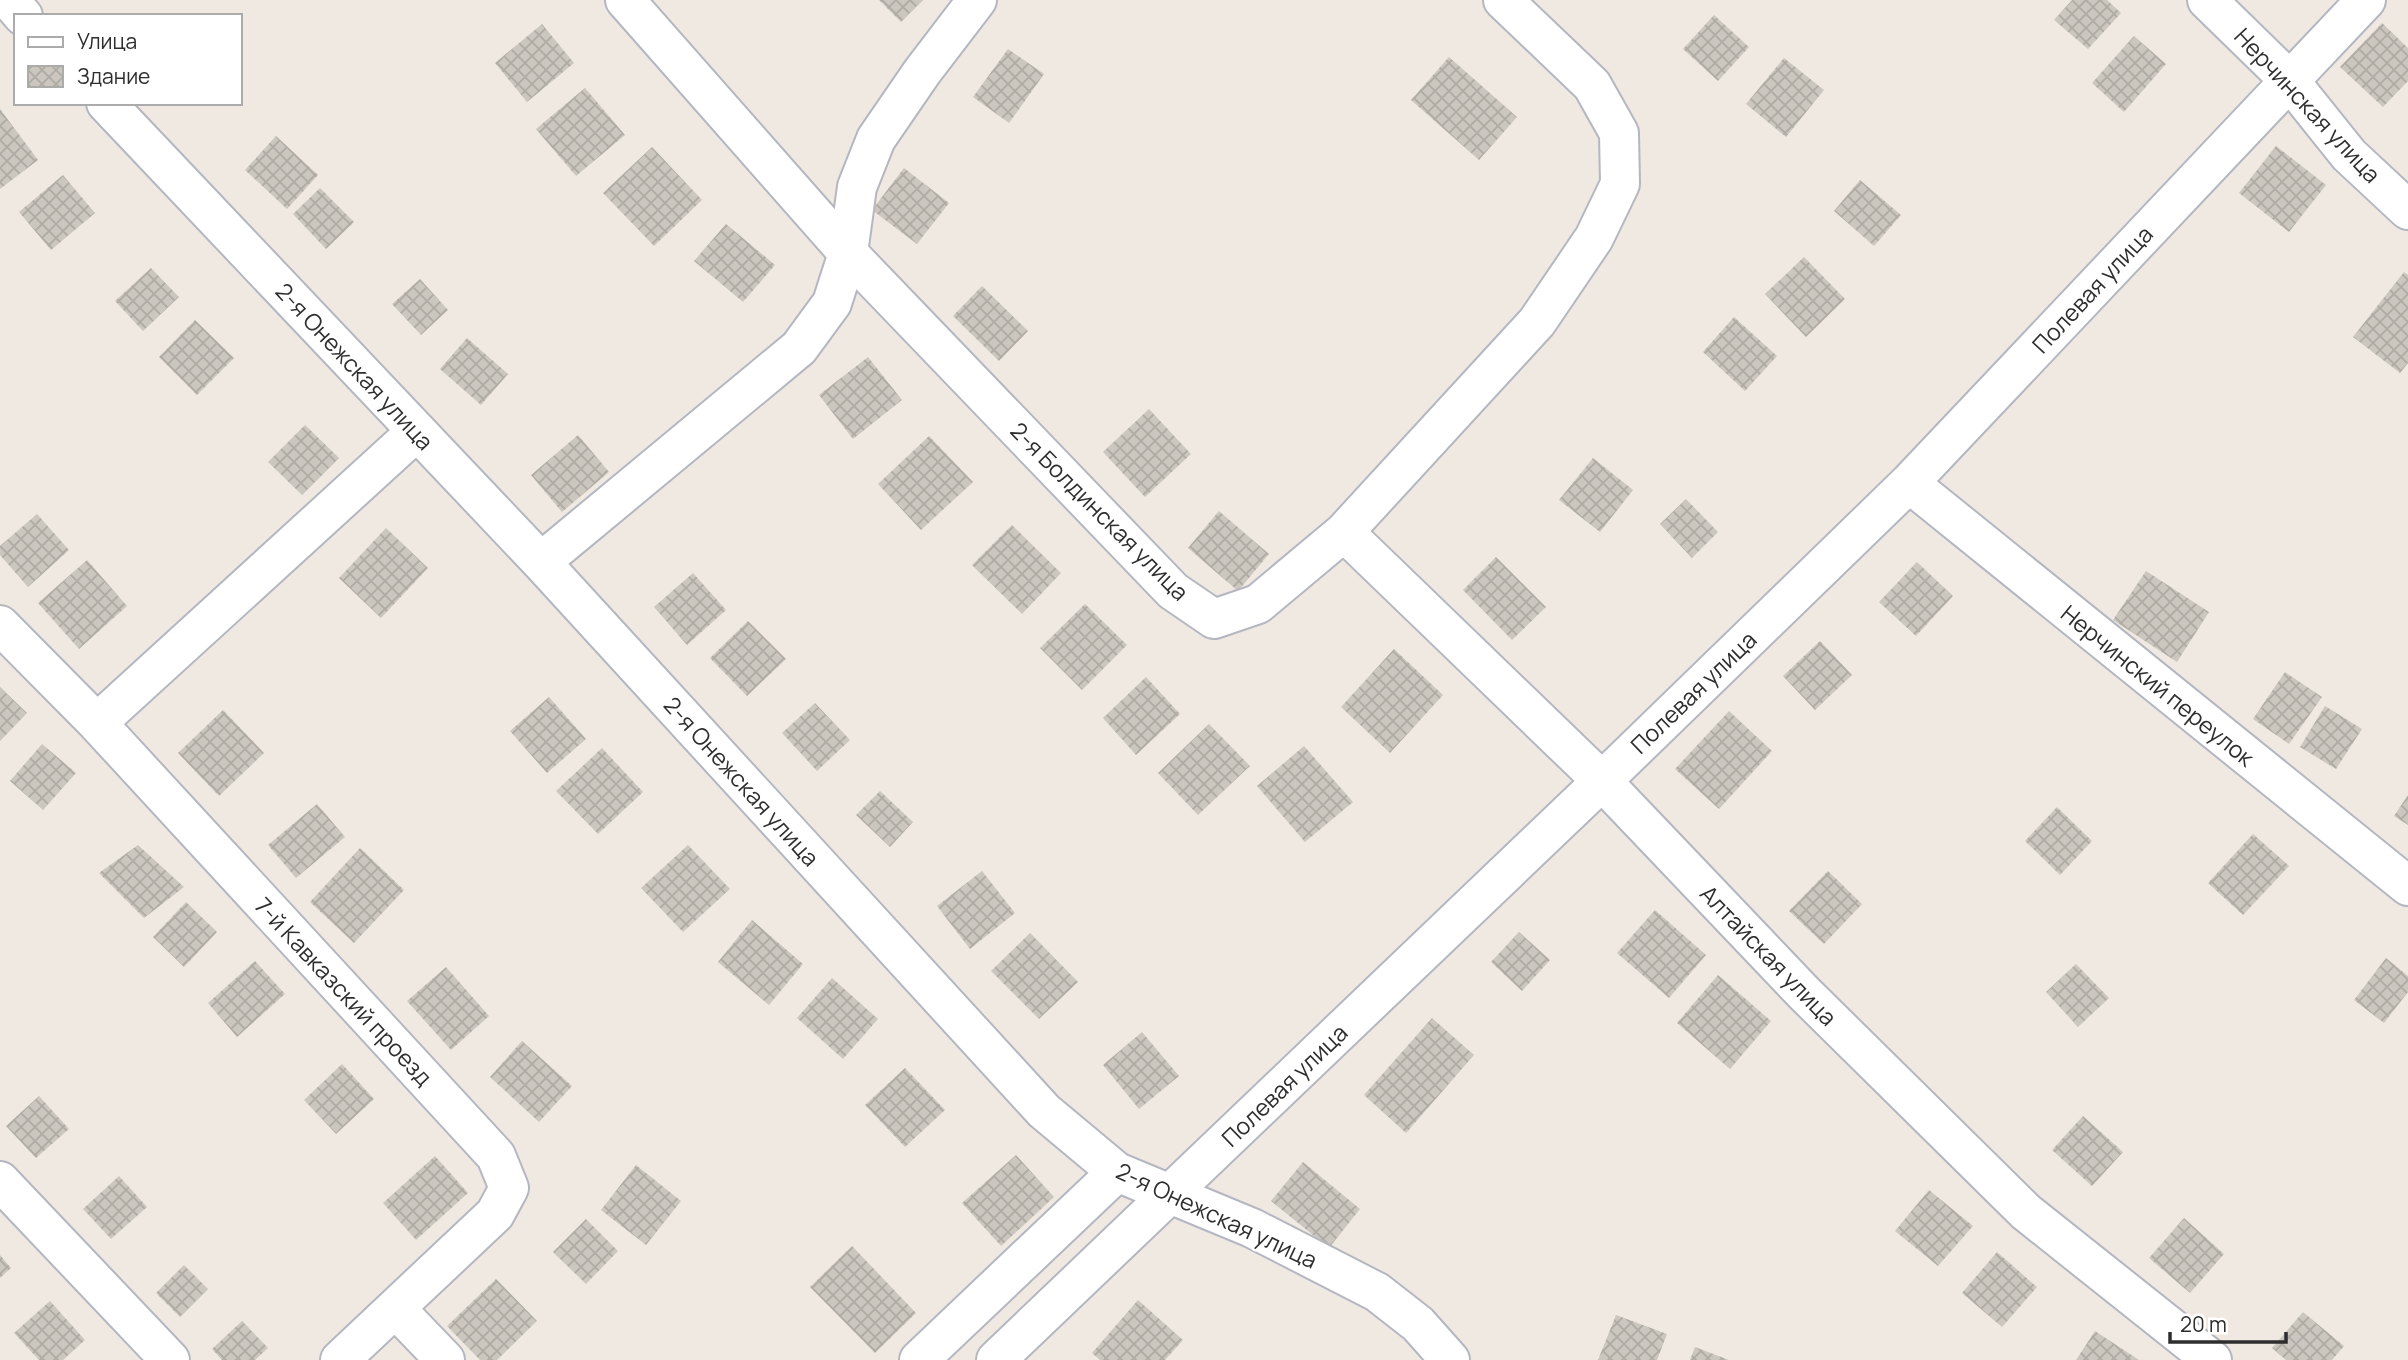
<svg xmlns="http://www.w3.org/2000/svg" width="2408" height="1360" viewBox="0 0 2408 1360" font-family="Manrope,sans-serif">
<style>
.building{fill:url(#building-cross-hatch)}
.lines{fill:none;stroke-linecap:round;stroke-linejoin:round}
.minor-casing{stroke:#b4b7c1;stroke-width:42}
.minor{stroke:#fff;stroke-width:38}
.labels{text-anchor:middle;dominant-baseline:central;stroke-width:5;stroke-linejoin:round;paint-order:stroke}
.street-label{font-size:23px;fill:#2e2e2e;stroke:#fff}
</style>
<defs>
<pattern id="building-cross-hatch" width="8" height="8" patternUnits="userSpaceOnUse" patternTransform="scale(1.75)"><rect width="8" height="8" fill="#cbc7bf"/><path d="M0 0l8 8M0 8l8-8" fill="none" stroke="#afaba4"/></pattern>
</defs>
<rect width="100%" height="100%" fill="#efe9e1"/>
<!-- building -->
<path class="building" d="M879,0H923L901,22Z
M2072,0H2107L2121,13L2088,49L2054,20Z
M1714,15L1749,47L1718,81L1683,49Z
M2382,23L2408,48V81L2383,107L2340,67Z
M542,24L574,63L527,102L495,63Z
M2134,36L2166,64L2124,112L2092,83Z
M1008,49L1044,74L1009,123L973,97Z
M1449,57L1517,117L1479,160L1411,100Z
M1784,58L1824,90L1786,137L1746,104Z
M585,88L625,135L576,176L536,129Z
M0,109L38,160L0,189Z
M276,136L318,175L287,209L245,170Z
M2276,146L2326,185L2289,232L2239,193Z
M652,147L702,200L654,246L603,193Z
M904,168L949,203L917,244L872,210Z
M63,175L95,213L51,250L19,212Z
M1860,180L1901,215L1874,246L1834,211Z
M320,188L354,222L326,249L293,214Z
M726,224L775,265L743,302L694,261Z
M1804,257L1845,299L1806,337L1765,294Z
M151,268L179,297L143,331L115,301Z
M2404,272L2408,275V363L2400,373L2353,337Z
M420,279L448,310L421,335L392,304Z
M982,286L1028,331L999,361L953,316Z
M1734,317L1777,356L1745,391L1703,352Z
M195,320L234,358L197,395L159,357Z
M467,338L508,374L481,405L440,369Z
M868,357L902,400L853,439L819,395Z
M1149,409L1191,454L1145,497L1103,452Z
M305,425L339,458L302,495L268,462Z
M578,435L609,472L562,512L531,475Z
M929,436L973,482L921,530L878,484Z
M1593,458L1633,490L1600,532L1559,500Z
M1686,499L1718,532L1692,558L1660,524Z
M1219,511L1269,554L1238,591L1188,548Z
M37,514L69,550L28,587L0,555V546Z
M1012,525L1061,573L1022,614L972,565Z
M386,528L428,568L381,618L339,578Z
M1496,557L1546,607L1512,640L1463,590Z
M87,560L127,606L79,649L38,603Z
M1917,562L1953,596L1916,636L1879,602Z
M2146,571L2209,612L2177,662L2113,620Z
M693,573L726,610L687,645L654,607Z
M1085,604L1127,645L1082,690L1040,648Z
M748,621L786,659L747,696L710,658Z
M1820,641L1852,675L1815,710L1783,676Z
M1394,649L1443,695L1390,753L1341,707Z
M2285,672L2322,697L2289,744L2253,719Z
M1146,677L1180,714L1136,755L1103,718Z
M0,687L27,713L0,741Z
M549,697L586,739L547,773L510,731Z
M815,703L850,740L817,771L782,733Z
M2325,706L2362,729L2336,769L2300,747Z
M223,710L264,753L219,796L178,753Z
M1729,711L1772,751L1719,809L1675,769Z
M1209,724L1250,766L1198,815L1158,773Z
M42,744L76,773L43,810L10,781Z
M1304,746L1353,802L1305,842L1257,786Z
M602,748L643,792L598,834L556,791Z
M880,791L913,822L890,847L856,815Z
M2408,795V825L2394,816Z
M317,804L345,837L296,878L268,845Z
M2057,807L2092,841L2060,875L2025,841Z
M2253,834L2289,866L2243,915L2208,883Z
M138,845L184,887L144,918L99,873Z
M688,845L730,889L683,932L641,888Z
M360,848L404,890L354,943L310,902Z
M982,871L1015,913L970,949L937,906Z
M1828,871L1862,904L1824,944L1789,911Z
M186,902L217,932L184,967L153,937Z
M1655,910L1706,955L1669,998L1617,953Z
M752,920L803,964L769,1005L718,962Z
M1519,932L1550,960L1522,991L1491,962Z
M1030,933L1078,982L1039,1019L991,971Z
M2386,958L2408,976V992L2384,1023L2354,1000Z
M255,961L285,994L237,1037L208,1003Z
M2076,964L2109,998L2078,1027L2046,992Z
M446,967L489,1016L451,1050L407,1001Z
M1718,975L1771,1021L1730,1069L1677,1023Z
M832,978L878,1019L843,1059L797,1018Z
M1432,1018L1474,1055L1406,1133L1364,1095Z
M1142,1032L1179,1076L1139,1109L1103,1065Z
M522,1041L572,1086L539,1122L490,1077Z
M342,1064L374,1099L336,1134L304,1100Z
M905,1068L945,1110L905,1147L865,1105Z
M39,1096L69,1129L36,1158L6,1126Z
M2083,1116L2123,1152L2092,1186L2052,1150Z
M1016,1155L1054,1197L1001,1246L962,1203Z
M435,1156L468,1193L416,1240L383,1203Z
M1303,1162L1360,1209L1329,1248L1271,1201Z
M636,1165L681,1201L646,1245L601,1210Z
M119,1176L147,1207L111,1239L83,1209Z
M1929,1190L1973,1226L1938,1266L1895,1231Z
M2184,1218L2224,1254L2190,1293L2149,1258Z
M586,1219L618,1251L586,1284L553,1252Z
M852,1246L916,1313L875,1353L810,1287Z
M1997,1252L2037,1287L2002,1327L1962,1293Z
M0,1255L11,1268L0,1278Z
M184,1265L208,1289L180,1317L156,1293Z
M496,1279L537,1321L497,1360H480L447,1326Z
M1138,1300L1183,1340L1165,1360H1100L1092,1353Z
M50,1301L85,1340L63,1360H39L14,1333Z
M2303,1312L2344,1346L2332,1360H2286L2272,1348Z
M1616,1315L1667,1334L1657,1360H1598Z
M242,1321L268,1348L255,1360H222L212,1349Z
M2095,1331L2139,1360H2076Z
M1695,1347L1729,1360H1690Z"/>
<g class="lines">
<!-- minor casing -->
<g class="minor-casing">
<path id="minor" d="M9,0L23,16
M625,0L848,253L1173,591L1214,619L1258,604L1344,532L1537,322L1594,238L1620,184L1619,133L1592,85L1503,0
M2207,0L2288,79L2349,155L2408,210
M106,103L541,562L1044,1111L1117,1172L1252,1228L1377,1292L1418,1324L1450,1360
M1909,483L2408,886
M1344,532L1602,781L1804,993L2026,1212L2212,1360
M541,562L799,348L832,303L848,253L857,187L876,139L922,72L977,0
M0,625L97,723L496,1156L509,1188L495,1214L340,1360
M97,723L417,431
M0,1181L170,1360
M396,1309L445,1360
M919,1360L1117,1172
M996,1360L1602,781L1909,483L2366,0"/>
</g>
<!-- minor -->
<use href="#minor" class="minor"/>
</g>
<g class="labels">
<!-- street labels -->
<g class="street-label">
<text transform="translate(2308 105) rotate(47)">Нерчинская улица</text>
<text transform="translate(2092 289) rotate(-47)">Полевая улица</text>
<text transform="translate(355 366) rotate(47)">2-я Онежская улица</text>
<text transform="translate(1100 511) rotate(45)">2-я Болдинская улица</text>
<text transform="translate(2158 685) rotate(39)">Нерчинский переулок</text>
<text transform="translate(1693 692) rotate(-44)">Полевая улица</text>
<text transform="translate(742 781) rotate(48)">2-я Онежская улица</text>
<text transform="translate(1769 955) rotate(46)">Алтайская улица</text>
<text transform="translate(344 991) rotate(47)">7-й Кавказский проезд</text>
<text transform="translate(1284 1085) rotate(-44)">Полевая улица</text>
<text transform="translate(1217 1215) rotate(25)">2-я Онежская улица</text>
</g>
</g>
<!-- legend -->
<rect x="14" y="14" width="228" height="91" fill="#ffffff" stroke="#ababab" stroke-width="2"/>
<rect x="28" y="37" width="35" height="10" fill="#ffffff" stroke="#ababab" stroke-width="2"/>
<text x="77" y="49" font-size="21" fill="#2e2e2e">Улица</text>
<rect x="28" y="66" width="35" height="21" fill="url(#building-cross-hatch)" stroke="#ababab" stroke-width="2"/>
<text x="77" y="84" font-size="21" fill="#2e2e2e">Здание</text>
<!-- scale -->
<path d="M2170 1332v10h116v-10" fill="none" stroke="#2e2e2e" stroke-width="3.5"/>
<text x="2180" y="1332" font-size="21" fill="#2e2e2e" stroke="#ffffff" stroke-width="5" paint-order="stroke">20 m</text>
</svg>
